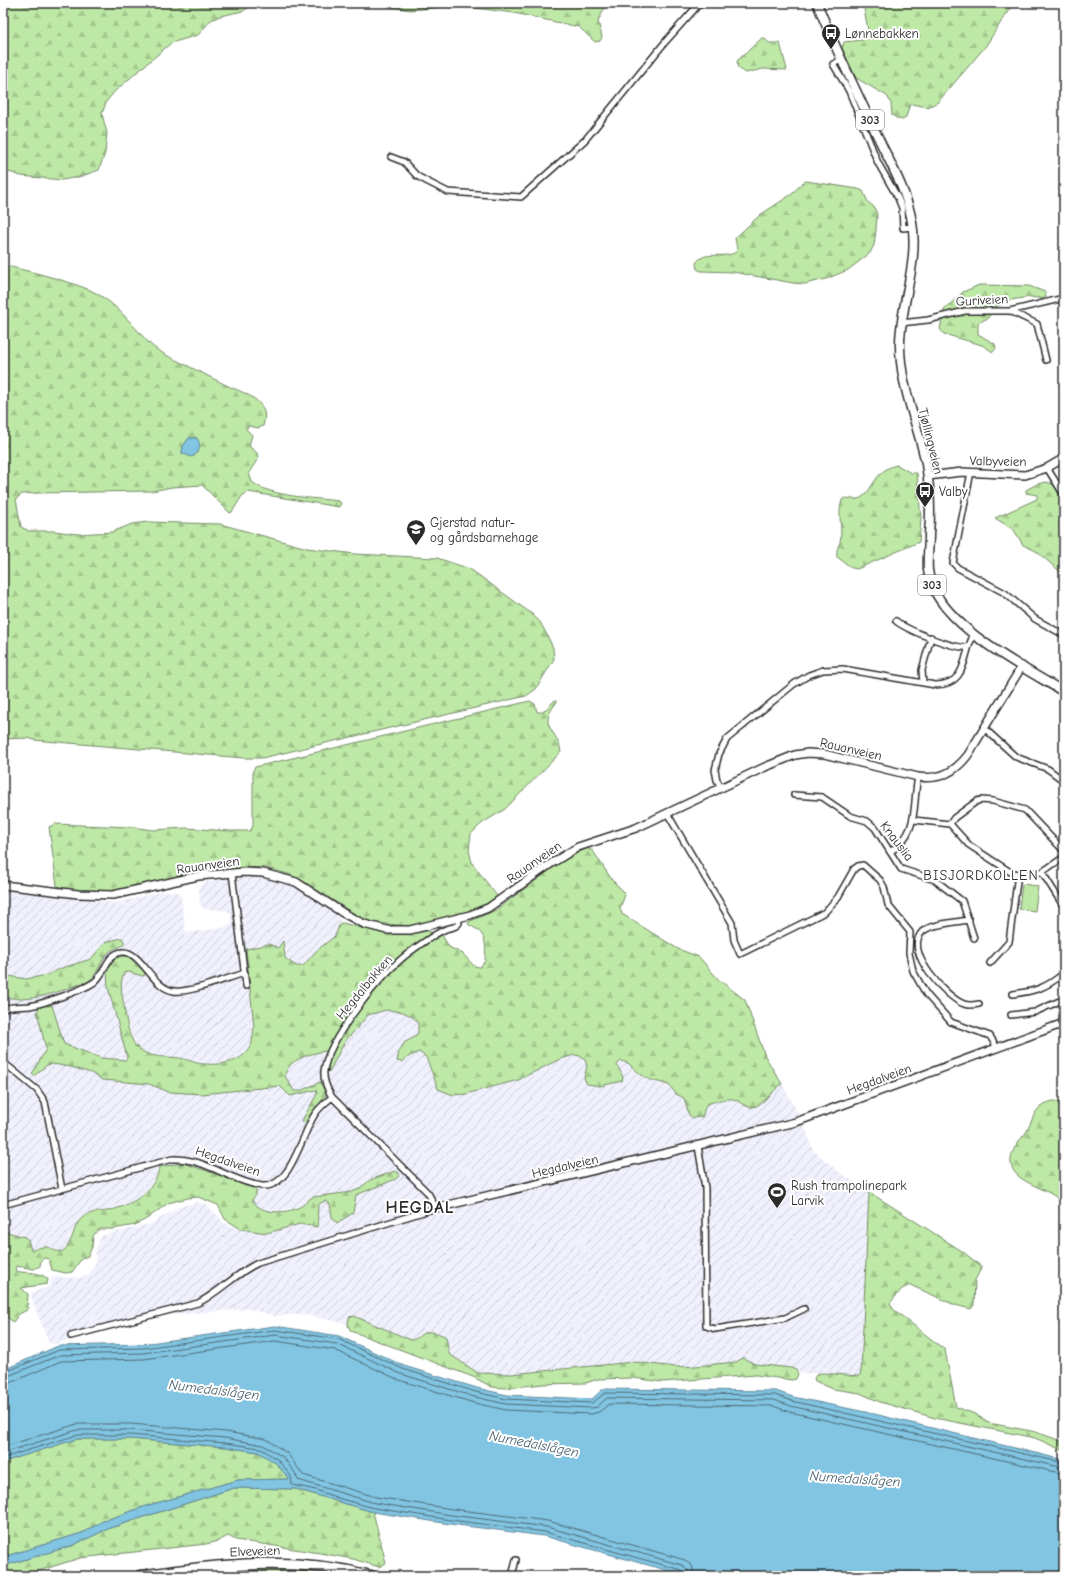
<svg xmlns="http://www.w3.org/2000/svg" width="1067" height="1579" viewBox="0 0 1067 1579" font-family="'Comic Neue',sans-serif">
<style>
.industrial{fill:url(#industrial-furrows)}
.grass{fill:#bee8a5;stroke:#748a68}
.forest{fill:url(#forest-firs);stroke:#748a68;fill-rule:evenodd}
.water{fill:#81c5e2;stroke:#5f8799}
.lines{fill:none;stroke-linecap:round;stroke-linejoin:round}
.shore{stroke:#4d6974;stroke-width:1}
.street-casing{stroke:#2b2b2b;stroke-width:8}
.secondary-casing{stroke:#2b2b2b;stroke-width:10}
.primary-casing{stroke:#2b2b2b;stroke-width:11}
.highway-casing{stroke:#2b2b2b;stroke-width:13}
.street{stroke:#fff;stroke-width:5}
.secondary{stroke:#fff;stroke-width:7}
.primary{stroke:#fff;stroke-width:8}
.highway{stroke:#fff;stroke-width:10}
.labels{text-anchor:middle;dominant-baseline:central;stroke-width:4;stroke-linejoin:round;paint-order:stroke}
.shield{fill:#fff;stroke:#6b6b6b;stroke-width:1}
.shield-label{font-size:12px;font-weight:bold;fill:#2b2b2b}
.poi-label{font-size:13px;fill:#2b2b2b;stroke:#fff;text-anchor:start}
.street-label{font-size:13px;fill:#2b2b2b;stroke:#fff}
.neighbourhood-label{font-size:14px;letter-spacing:1px;fill:#2b2b2b;stroke:#fff}
.water-label{font-size:14px;font-style:italic;fill:#49616b;stroke:#fff}
.district-label{font-size:17px;font-weight:bold;letter-spacing:1px;fill:#2b2b2b;stroke:#fff}
</style>
<defs>
<pattern id="industrial-furrows" width="10" height="10" patternUnits="userSpaceOnUse"><rect width="10" height="10" fill="#f0f1fd"/><path d="M-1 1l2-2M0 10L10 0M9 11l2-2" fill="none" stroke="#cecfd9"/></pattern>
<pattern id="forest-firs" width="22" height="20" patternUnits="userSpaceOnUse"><rect width="22" height="20" fill="#bee8a5"/><path d="M5 1l3.5 6h-7zM16 11l3.5 6h-7z" fill="#a3c78e"/></pattern>
</defs>
<rect width="100%" height="100%" fill="#fff"/>
<filter id="ink" filterUnits="userSpaceOnUse"><feTurbulence type="fractalNoise" baseFrequency=".025" numOctaves="2"/><feDisplacementMap in="SourceGraphic" scale="8" xChannelSelector="R" yChannelSelector="G"/><feConvolveMatrix kernelMatrix="1 2 1 2 8 2 1 2 1" color-interpolation-filters="sRGB"/></filter>
<g filter="url(#ink)">
<!-- industrial -->
<path class="industrial" d="M239,876L267,877L290,884L333,911L340,920L335,936L323,945L303,966H296L285,958L284,942H282L278,948L269,944L251,947L246,954L254,1027L251,1046L245,1054L227,1063L208,1064L182,1058L151,1056L137,1047L133,1041L127,1019L120,985L124,973L129,972L142,976L145,975L133,961L125,956L114,959L107,972L108,987L127,1057L126,1060L101,1058L64,1044L53,1005L37,1011L46,1049L32,1074L34,1076L38,1075L47,1065L52,1064L71,1067L91,1073L103,1080L149,1084L169,1092L280,1086L290,1096L316,1090L317,1094L309,1108L307,1121L327,1094L320,1082L300,1091H294L285,1076L289,1068L305,1055L326,1051L329,1052L331,1057L330,1069L344,1043L368,1015L392,1009L413,1017L418,1023V1033L413,1038L405,1042L402,1062L410,1055L418,1052L426,1057L433,1079L466,1094L518,1080L558,1060L574,1055L580,1056L585,1060L587,1066L584,1075L606,1085L612,1082H619L623,1077L617,1065L621,1061L628,1063L640,1074L648,1079L669,1085L676,1094L684,1098L689,1115L705,1112L706,1105L711,1102L732,1099L746,1106L765,1100L773,1090L782,1084L804,1124L813,1150L839,1172L869,1192L860,1375L803,1373L791,1368L755,1364L740,1359L736,1362L725,1364L695,1366L676,1367L633,1362L512,1374L484,1375L478,1373L449,1354L448,1344L418,1339L411,1340L354,1316L349,1317L348,1324L301,1314L275,1316L249,1309L167,1315L55,1344L49,1343L34,1305L31,1293L48,1287L53,1277L80,1278L89,1275L95,1264L96,1250L101,1236L153,1223L181,1206L197,1202L206,1204L225,1224L247,1230L267,1233L300,1224L311,1226L318,1222L317,1210L319,1204L325,1201L330,1204L355,1206L356,1195L396,1179L395,1171L370,1180L359,1189L352,1192L313,1197L305,1204L297,1207L277,1212L269,1211L255,1204L252,1200L256,1195L229,1179L183,1163L158,1171L152,1183L144,1194L134,1201L117,1208L98,1211L73,1230L67,1246L62,1251L58,1252L51,1248L39,1247L31,1250L28,1240L25,1237L3,1231V996L13,999L87,982L93,978L107,954L111,950L122,947L115,939L105,942L91,959L35,978H14L3,975V889L116,903L160,892L174,891L179,893L181,897L185,929L187,932H192L223,928L232,923L230,912L222,910L205,909L200,905L199,889L201,885L207,882Z"/>
<!-- grass -->
<path class="grass" d="M1022,884L1038,886L1035,911L1019,909Z"/>
<!-- forest -->
<path class="forest" d="M3,3H256L243,11L220,16L211,20L198,35L171,43L115,91L106,102L102,114L107,133L105,153L99,170L79,177L62,180L21,176L3,170Z
M378,3H607L598,21L602,37L600,41L595,42L579,27L514,13L475,8L444,7L410,10L380,5Z
M863,3H1012V5L985,47L938,102L928,107L911,104L909,107L906,117L903,120L898,119L892,115L891,103L887,96L856,78L842,48L844,42L862,40L869,36Z
M763,37L769,43H780L787,70L763,69L746,73L738,68L737,61Z
M806,181L858,189L863,191L868,202L874,207L877,214L876,231L874,245L870,253L848,270L826,279L805,284L793,283L733,272L701,271L697,269L696,263C705,249 723,260 736,252L737,249L735,238L760,215L792,194L802,183Z
M3,265C32,272 63,279 90,290C115,301 131,324 149,343C160,354 177,360 190,367C202,373 214,379 226,385C243,393 272,400 263,426L259,428L249,426L246,429L252,435L249,446L257,453L259,457L249,473L252,482C271,497 315,498 339,501L341,503L339,507L248,492L242,496L232,512L230,513L202,485L172,487L152,491L38,493L22,494L16,499L21,527L29,531H54L78,534L112,532L132,524L148,522L220,524L307,548L355,554L437,558L470,569L532,614L540,622L547,635L553,648L554,659L536,689L526,696L262,758H244L34,740L28,738L3,739ZM189,438H197L182,453L183,446Z
M979,285L1029,286L1045,292L1046,296L1044,299L1031,297L1010,300L996,307L988,318L978,323V334L995,344L996,348L993,352L982,345L944,334L940,329L944,310L963,292Z
M897,465L911,473H917L921,519L919,542L857,569L852,568L837,557C836,551 838,547 840,542C843,528 837,514 842,500L845,498C849,498 854,500 857,499C872,497 873,469 897,465Z
M1047,482L1054,485L1064,503V575L1036,551L1023,545L1014,530L995,518L1037,499V495L1026,493V490L1037,484Z
M555,700L557,702C536,727 558,729 561,752L505,809L481,824L471,834L469,850L472,863L497,896L496,900L476,909L435,921L406,926L378,923L361,918L304,882L291,875L267,868L245,867L194,873L117,892H88L70,890L57,886L49,827L55,824L131,827L153,830L186,828L230,831H250L253,826V770L255,767L530,701L535,704L537,712H543Z
M587,848L593,851L612,880L624,892L625,895L620,908L622,914L678,949L699,957L718,979L745,1000L765,1056L782,1084C774,1089 762,1106 753,1107C745,1108 740,1101 733,1099C727,1098 710,1102 706,1105L702,1117L693,1118L689,1115L684,1098L676,1094L669,1085L648,1079L640,1074L628,1063L621,1061L617,1065L623,1077L622,1081L600,1086L587,1084L584,1078L587,1066L585,1060L580,1056L574,1055L558,1060L518,1080L466,1094L453,1095L438,1089L426,1057L419,1052L410,1056L402,1062L397,1061L399,1051L405,1042L413,1038L418,1033V1023L413,1017L403,1012L386,1010L368,1015L363,1021L344,1043L329,1072C326,1067 331,1059 329,1052L326,1051C312,1053 287,1059 285,1076L294,1091H300L320,1082L327,1094L304,1123L302,1122L303,1119L317,1094L316,1090L290,1096L280,1086L202,1094L169,1092L149,1084L103,1080L91,1073L71,1067L52,1064L47,1065L34,1076L32,1074L46,1049L37,1011C39,1006 48,1004 52,1005L64,1044L101,1058L126,1060L127,1057L108,987L107,972L114,959L122,956L129,957L145,973V975L142,976L129,972L124,973C119,983 122,994 124,1006C126,1017 128,1037 136,1046C148,1059 164,1056 179,1058C185,1059 191,1061 197,1063C215,1066 242,1065 251,1045C253,1040 253,1033 254,1027L246,949L269,944L278,948L283,941L285,958L296,966H303L316,951L335,936L340,923H343L384,934H412L427,931L442,935L449,947L463,954L474,966L480,967L485,961C486,943 487,933 469,925L468,922L496,910L559,863Z
M122,938L125,943C120,949 111,948 107,954C99,964 98,975 87,982C61,990 30,1005 3,996V975L26,979L47,975L62,968L91,959L105,942Z
M1053,1101L1064,1102V1211L1062,1217C1061,1212 1065,1207 1061,1202C1047,1184 998,1183 1014,1149C1017,1141 1025,1136 1028,1129C1034,1115 1037,1104 1053,1101Z
M183,1163L210,1172L256,1189V1195L252,1200C262,1216 289,1214 303,1205C307,1202 308,1199 313,1197L352,1192L359,1189L370,1180L395,1171L399,1173V1176L396,1179L356,1195L353,1213L337,1223L332,1217L330,1204L325,1201L319,1204C316,1212 319,1219 317,1227L300,1224L267,1233L247,1230L241,1229L225,1219L218,1205L198,1197L188,1198L168,1203L148,1218L135,1225L113,1229H100L97,1231L93,1236L92,1247L88,1256L82,1258L72,1272L66,1273L52,1270L49,1259L44,1258L41,1260L40,1266L34,1269L16,1266L15,1270C23,1275 36,1269 48,1279L47,1284L21,1288L28,1294L27,1310L19,1314L13,1322L7,1317H3V1231L25,1237L28,1240L31,1250C36,1250 40,1246 46,1247C51,1247 57,1254 63,1251C74,1243 72,1225 83,1217C90,1212 98,1212 107,1211C126,1207 147,1197 156,1178C158,1175 158,1170 160,1167Z
M869,1192L962,1251L982,1267L975,1280L974,1305L971,1309L955,1305L910,1285L902,1289L890,1303L893,1309L945,1350L956,1407L975,1414L989,1423L1036,1432L1064,1442V1451L1035,1438L935,1418L880,1402L860,1393L833,1389L815,1381L814,1378L817,1374L822,1373L858,1376L860,1375L861,1371Z
M354,1316L411,1340C418,1339 419,1335 424,1333C431,1330 441,1334 446,1337L449,1354L478,1373L512,1374L633,1362L676,1367L695,1366L736,1362L743,1358L755,1364L791,1368L796,1370L798,1374L796,1379L792,1380L756,1375L662,1382L633,1378L598,1379L586,1383L543,1384L506,1388L492,1387L473,1377L351,1331L348,1326L349,1317Z
M77,1439H130L225,1447L258,1452L276,1463L289,1479L238,1480L146,1506L103,1521L82,1533L3,1557V1462Z
M234,1488L296,1489L373,1512L386,1563L379,1567L353,1559L320,1553L236,1540L228,1536L218,1541L206,1544L80,1558L35,1572L3,1576V1566L71,1546L110,1528Z
M240,1569H290L347,1576H215L225,1570Z"/>
<!-- water -->
<path class="water" d="M189,438H197C202,445 200,454 191,457L182,453L183,446Z
M275,1326L339,1336L404,1366L477,1388L507,1395L592,1399L603,1389L776,1391L793,1397L870,1413L1064,1460V1576H687L544,1536L450,1524L373,1512L296,1489L234,1488L110,1528L71,1546L3,1566V1557L82,1533L103,1521L146,1506L238,1480L289,1479L276,1463L258,1452L225,1447L130,1439H77L3,1462V1370L58,1346L142,1344Z"/>
<g class="lines">
<!-- shore -->
<path class="shore" d="M3,1373L59,1350L143,1348L275,1330L338,1339L403,1369L476,1392L506,1399L592,1403L605,1393L775,1395L792,1401L1064,1463
M3,1378L60,1355L143,1353L275,1335L337,1344L401,1374L475,1397L506,1404L591,1408L597,1407L607,1398L774,1400L791,1406L1064,1468
M3,1384L10,1383L61,1361L144,1359L275,1341L335,1350L399,1380L474,1403L506,1410L591,1414L599,1412L609,1404L773,1406L790,1412L1064,1474
M3,1447L77,1424H131L226,1432L266,1439L287,1453L303,1475L376,1497L452,1509L548,1521L685,1560L692,1566L695,1576
M3,1453L77,1430H130L225,1438L263,1445L283,1457L295,1473L298,1480L375,1503L451,1515L547,1527L682,1565L687,1569L689,1576
M3,1458L77,1435H130L225,1443L260,1448L278,1460L291,1476L292,1485L316,1490L341,1499L374,1508L451,1520L545,1532L681,1570L684,1576"/>
<!-- street casing -->
<g class="street-casing">
<path id="street" d="M841,60L833,64L849,91L878,163L898,198L902,208L903,228L912,227
M391,157L404,162L417,176L428,182L448,192L521,197L585,140L666,41L700,3
M1010,311L1037,324L1046,360
M901,323L928,320L965,311H1010L1064,298
M1047,468L1064,495
M971,472L953,563L958,568L1005,593L1035,619L1064,635
M896,621C907,630 954,649 967,647
M923,683L922,670L931,637
M984,728L1016,757L1048,769L1064,781
M721,788L717,780L715,770L719,754L727,739L794,684L809,675L823,670L843,669L935,685C969,685 962,654 974,634
M794,795L822,797L850,816L867,821L875,828L901,869L935,880L962,901L974,938
M667,813L732,923L734,940L740,954L825,912L838,897L854,869L858,866L863,865L880,880L884,887L888,905L910,932L909,953L913,971L926,994L951,1022L990,1036L997,1048
M914,820L950,824L969,845L1012,873L1023,874L1042,872L1064,857
M950,824L954,818L977,801L981,800L993,801L1025,810L1064,851
M890,852C920,832 912,806 918,777
M1042,872L1064,907
M232,873L246,986
M969,920C957,922 929,924 922,932C903,952 947,998 964,1004C969,1006 974,1005 979,1004
M990,963L1009,942L1018,874
M1013,994C1036,991 1046,988 1064,973
M3,1009C12,1006 21,1007 30,1006C45,1003 80,991 93,983C106,975 105,953 123,952C141,951 153,989 174,991C191,993 227,978 245,973
M1011,1015L1035,1012L1064,999
M3,1062L37,1090L45,1102L62,1189
M332,1097C327,1089 323,1081 324,1071C328,1038 383,972 410,952C421,944 434,934 446,929C452,927 456,928 459,923L458,918
M698,1146L705,1188L706,1326L715,1329L785,1318L804,1309
M3,1205L172,1159C204,1157 231,1182 262,1186C291,1189 302,1133 315,1114C319,1108 326,1102 332,1097L428,1193L436,1208L258,1263C236,1273 220,1292 198,1303L71,1336
M512,1576L516,1560"/>
</g>
<!-- secondary casing -->
<g class="secondary-casing">
<path id="secondary" d="M928,476L962,472L1025,475L1047,468L1064,458
M3,885L78,894L113,895L198,876L245,872L263,873L296,882L343,913L364,924L387,930H410L470,915L488,908L552,863L578,847L636,828L765,767L795,755L808,753L824,754L918,777C940,780 955,772 968,755L1022,666
M436,1208L796,1122L1064,1023"/>
</g>
<!-- primary casing -->
<g class="primary-casing">
<path id="primary" d="M817,3C835,48 856,91 877,135C890,163 907,191 912,222C919,263 901,302 900,342C899,384 918,424 926,464C930,488 931,511 929,535C929,546 927,558 928,570C933,622 1023,667 1064,692"/>
</g>
<!-- highway casing -->
<g class="highway-casing">
<path id="highway" d="M140,1576C221,1565 290,1555 371,1576"/>
</g>
<!-- street -->
<use href="#street" class="street"/>
<!-- secondary -->
<use href="#secondary" class="secondary"/>
<!-- primary -->
<use href="#primary" class="primary"/>
<!-- highway -->
<use href="#highway" class="highway"/>
</g>
</g>
<!-- icons -->
<defs>
<g id="bus-pin" transform="scale(1)"><path d="M0 17L-7.5 6A9.5 9.5 0 1 1 7.5 6Z" fill="#2b2b2b" stroke="#fff"/><path d="M-5-6H5V4H4V6H2V4H-2V6H-4V4H-5ZM-3.5-4V0h7V-4ZM-3.5 1.2v1.5H-2V1.2ZM2 1.2v1.5H3.5V1.2Z" fill="#fff"/></g>
<g id="school-pin" transform="scale(1)"><path d="M0 17L-7.5 6A9.5 9.5 0 1 1 7.5 6Z" fill="#2b2b2b" stroke="#fff"/><path d="M0-5L7-2L0 1L-7-2ZM-4 1L0 2.5L4 1V4Q0 6-4 4Z" fill="#fff"/></g>
<g id="stadium-pin" transform="scale(1)"><path d="M0 17L-7.5 6A9.5 9.5 0 1 1 7.5 6Z" fill="#2b2b2b" stroke="#fff"/><path d="M0-5a6.5 5 0 1 0 0 10a6.5 5 0 1 0 0-10ZM-3.5-1.8h7v3.6h-7Z" fill="#fff"/></g>
</defs>
<g fill-rule="evenodd">
<use href="#bus-pin" x="831" y="33"/>
<use href="#bus-pin" x="925" y="491"/>
<use href="#school-pin" x="416" y="529"/>
<use href="#stadium-pin" x="777" y="1192"/>
</g>
<g class="labels">
<!-- shield labels -->
<g class="shield">
<rect x="856" y="110" width="28" height="20" rx="3"/>
<rect x="918" y="575" width="28" height="20" rx="3"/>
</g>
<g class="shield-label">
<text x="870" y="120">303</text>
<text x="932" y="585">303</text>
</g>
<!-- poi labels -->
<g class="poi-label">
<text x="845" y="33">Lønnebakken</text>
<text x="939" y="491">Valby</text>
<text x="430" y="522">Gjerstad natur-<tspan x="430" dy="15">og gårdsbarnehage</tspan></text>
<text x="791" y="1185">Rush trampolinepark<tspan x="791" dy="15">Larvik</tspan></text>
</g>
<!-- street labels -->
<g class="street-label">
<text transform="translate(982 300) rotate(-3)">Guriveien</text>
<text transform="translate(931 441) rotate(76)">Tjøllingveien</text>
<text transform="translate(998 461) rotate(1)">Valbyveien</text>
<text transform="translate(851 749) rotate(13)">Rauanveien</text>
<text transform="translate(897 841) rotate(53)">Knauslia</text>
<text transform="translate(534 862) rotate(-35)">Rauanveien</text>
<text transform="translate(208 865) rotate(-8)">Rauanveien</text>
<text transform="translate(364 987) rotate(-50)">Hegdalbakken</text>
<text transform="translate(879 1079) rotate(-20)">Hegdalveien</text>
<text transform="translate(228 1161) rotate(19)">Hegdalveien</text>
<text transform="translate(565 1166) rotate(-13)">Hegdalveien</text>
<text transform="translate(255 1551) rotate(-2)">Elveveien</text>
</g>
<!-- neighbourhood labels -->
<g class="neighbourhood-label">
<text x="981" y="875">BISJORDKOLLEN</text>
</g>
<!-- water labels -->
<g class="water-label">
<text transform="translate(214 1390) rotate(7)">Numedalslågen</text>
<text transform="translate(534 1444) rotate(11)">Numedalslågen</text>
<text transform="translate(855 1479) rotate(4)">Numedalslågen</text>
</g>
<!-- district labels -->
<g class="district-label">
<text x="420" y="1207">HEGDAL</text>
</g>
</g>
<!-- margin -->
<rect width="1067" height="1579" fill="none" stroke="#fff" stroke-width="16"/>
<rect x="8" y="8" width="1051" height="1563" fill="none" stroke="#2b2b2b" stroke-width="1.5" filter="url(#ink)"/>
</svg>
